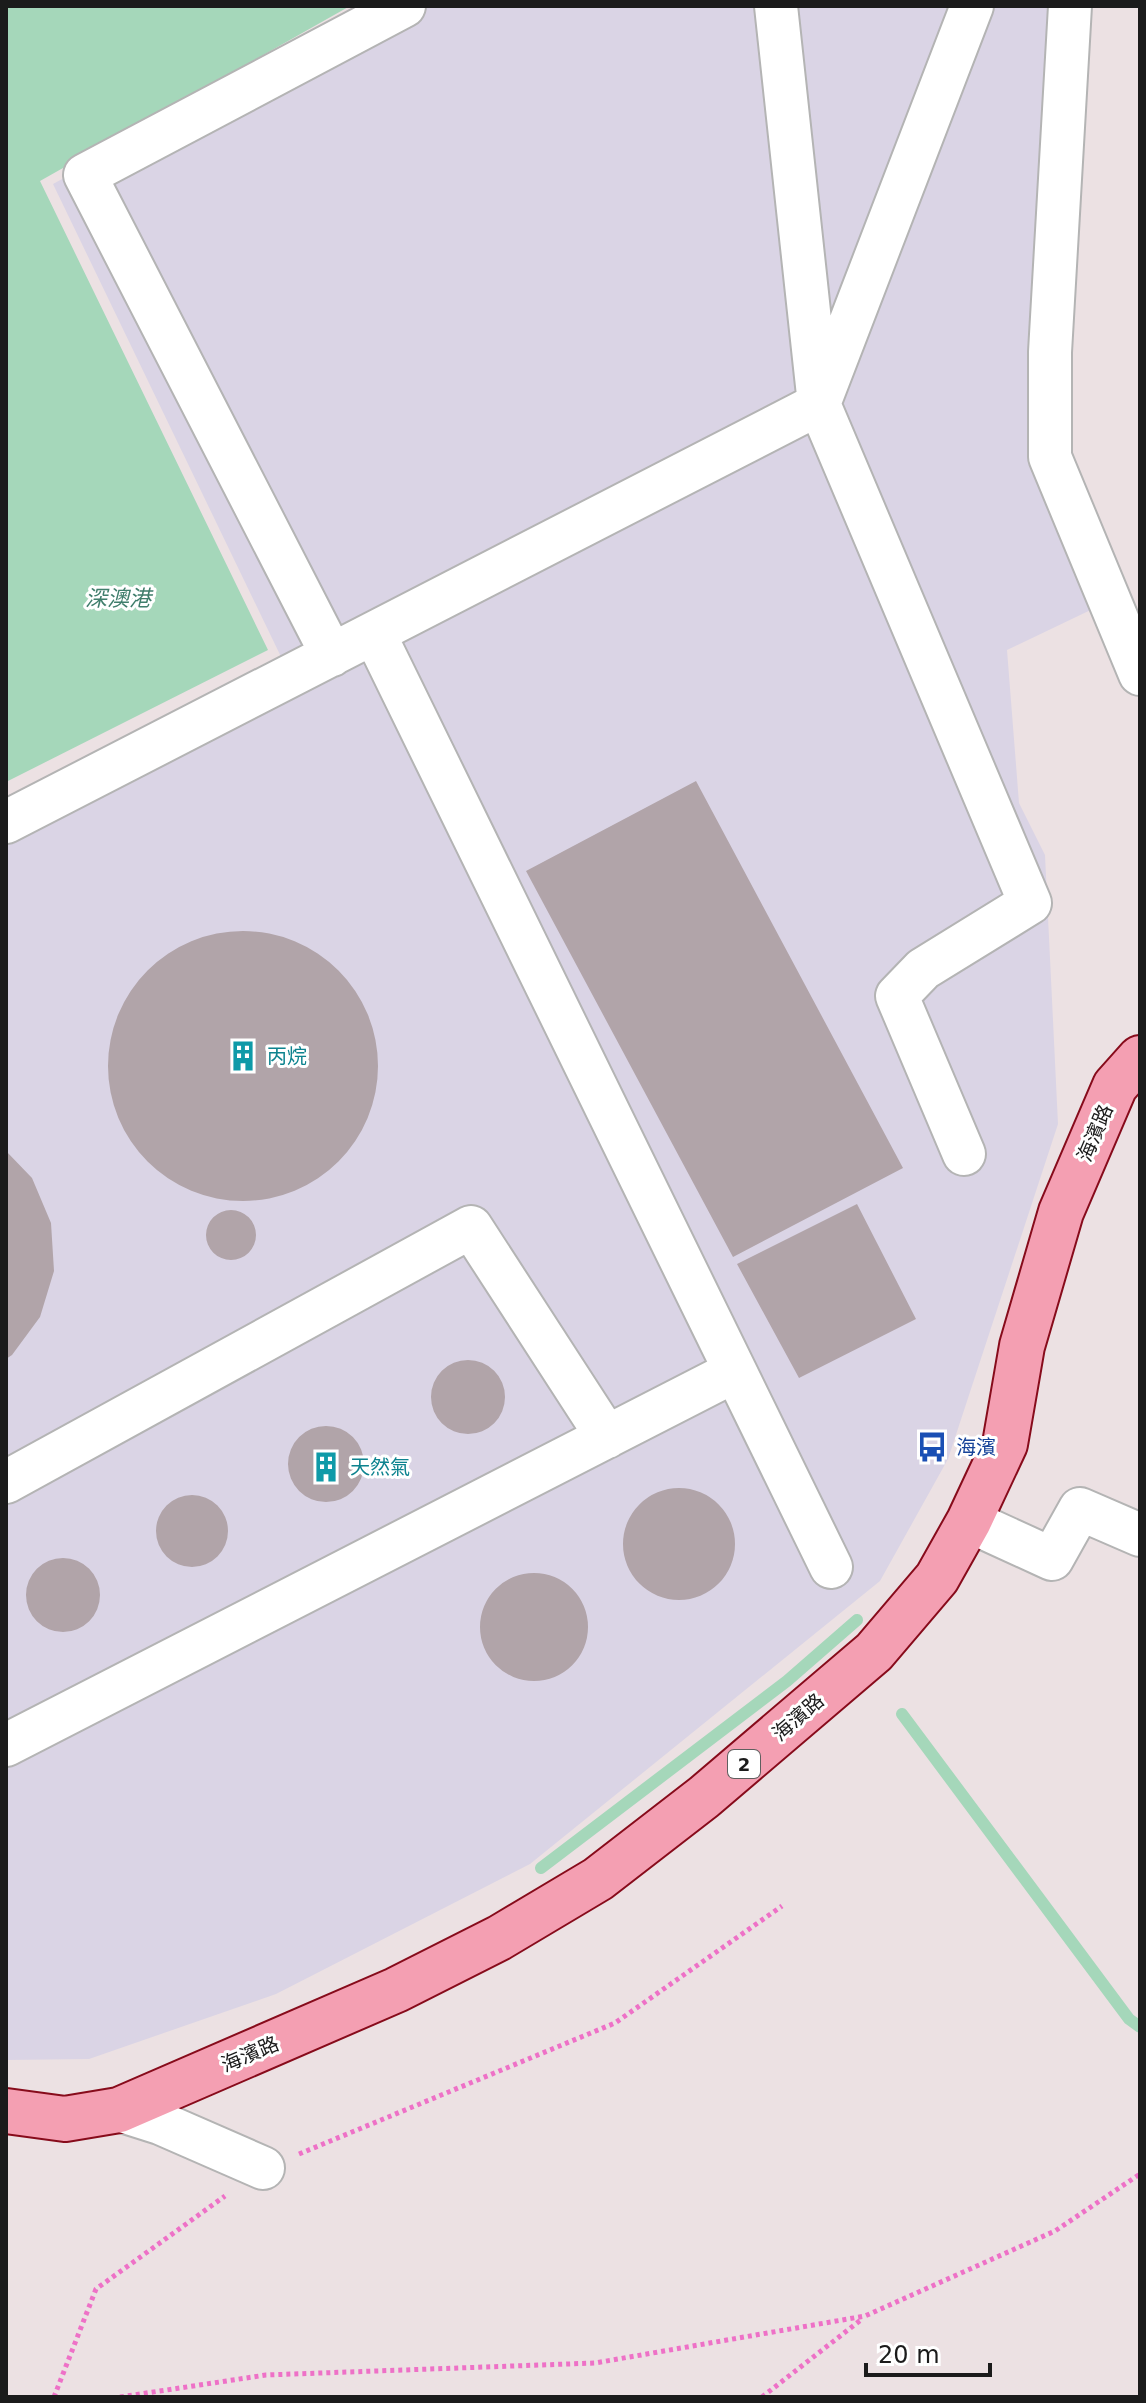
<svg xmlns="http://www.w3.org/2000/svg" width="1146" height="2403" viewBox="0 0 1146 2403" font-family="'DejaVu Sans','Noto Sans TC',sans-serif">
<style>
.industrial{fill:#dad4e5}
.water{fill:#a5d7ba}
.lines{fill:none;stroke-linecap:round;stroke-linejoin:round}
.stream{stroke:#a5d7ba;stroke-width:12}
.building{fill:#b1a4a9}
.minor-casing{stroke:#b4b4b4;stroke-width:46}
.major-casing{stroke:#870b1b;stroke-width:48}
.path{stroke:#ee71c7;stroke-width:5;stroke-dasharray:4 4;stroke-linecap:butt}
.minor{stroke:#fff;stroke-width:42}
.major{stroke:#f49fb2;stroke-width:44}
.labels{text-anchor:middle;dominant-baseline:central;stroke-width:6;stroke-linejoin:round;paint-order:stroke}
.shield{fill:#fff;stroke:#5f5f5f;stroke-width:2}
.shield-label{font-size:18px;font-weight:bold;fill:#1b1b1b}
.culture-label{font-size:20px;fill:#0d838f;stroke:#fff;text-anchor:start}
.street-label{font-size:20px;fill:#1b1b1b;stroke:#fff}
.transit-label{font-size:20px;fill:#164399;stroke:#fff;text-anchor:start}
.water-label{font-size:22px;font-style:italic;fill:#407e6c;stroke:#fff}
</style>
<rect width="100%" height="100%" fill="#ece1e3"/>
<!-- industrial -->
<path class="industrial" d="M380,6H1058L1041,464L1099,606L1007,650L1019,803L1045,855L1058,1124L948,1459L880,1581L530,1864L276,1994L89,2059L6,2060V800L284,663L53,184Z"/>
<!-- water -->
<path class="water" d="M6,6H350L40,181L268,650L6,782Z"/>
<g class="lines">
<!-- stream -->
<path class="stream" d="M902,1714L1129,2019L1140,2027
M541,1868L787,1681L857,1620"/>
</g>
<!-- building -->
<path class="building" d="M696,781L903,1168L733,1257L526,871Z
M108 1066a135 135 0 1 1 270 0a135 135 0 1 1-270 0Z
M6,1151L32,1178L51,1223L54,1271L40,1317L12,1355L6,1359Z
M857,1204L916,1319L799,1378L737,1264Z
M206 1235a25 25 0 1 1 50 0a25 25 0 1 1-50 0Z
M431 1397a37 37 0 1 1 74 0a37 37 0 1 1-74 0Z
M288 1464a38 38 0 1 1 76 0a38 38 0 1 1-76 0Z
M623 1544a56 56 0 1 1 112 0a56 56 0 1 1-112 0Z
M156 1531a36 36 0 1 1 72 0a36 36 0 1 1-72 0Z
M26 1595a37 37 0 1 1 74 0a37 37 0 1 1-74 0Z
M480 1627a54 54 0 1 1 108 0a54 54 0 1 1-108 0Z"/>
<g class="lines">
<!-- minor casing -->
<g class="minor-casing">
<path id="minor" d="M776,6L818,395
M1070,6L1050,352V457L1140,674
M819,404L972,6
M374,633L831,1567
M332,655L85,175L404,6
M6,822L819,404L1030,903L923,969L897,996L964,1154
M6,1482L471,1227L607,1437
M969,1521L1052,1559L1080,1509L1140,1535
M6,1745L735,1371
M119,2110L160,2123L263,2168"/>
</g>
<!-- major casing -->
<g class="major-casing">
<path id="major" d="M6,2111L65,2119L119,2110L396,1990L499,1938L598,1879L704,1797L874,1652L937,1578L969,1521L1005,1444L1022,1346L1061,1212L1115,1086L1140,1058"/>
</g>
<!-- path -->
<path class="path" d="M299,2154L615,2023L782,1906
M54,2397L96,2289L225,2196
M120,2397L266,2375L595,2363L865,2316L1055,2231L1140,2174
M762,2397L862,2319"/>
<!-- minor -->
<use href="#minor" class="minor"/>
<!-- major -->
<use href="#major" class="major"/>
</g>
<!-- icons -->
<defs>
<g id="building-bare" transform="scale(2.4)"><path d="M-4-6H4V6H1V3H-1V6H-4ZM-2.5-4.3h1.7v1.8h-1.7ZM.8-4.3h1.7v1.8H.8ZM-2.5-1h1.7V.8h-1.7ZM.8-1h1.7V.8H.8Z" fill="#0f9aa8" stroke="#fff" stroke-width="2.5" paint-order="stroke"/></g>
<g id="bus-bare" transform="scale(2.4)"><path d="M-5-6H5V4H4V6H2V4H-2V6H-4V4H-5ZM-3.5-4V0h7V-4ZM-3.5 1.2v1.5H-2V1.2ZM2 1.2v1.5H3.5V1.2Z" fill="#1a4fb4" stroke="#fff" stroke-width="2.5" paint-order="stroke"/></g>
</defs>
<g fill-rule="evenodd">
<use href="#building-bare" x="243" y="1056"/>
<use href="#bus-bare" x="932" y="1447"/>
<use href="#building-bare" x="326" y="1467"/>
</g>
<g class="labels">
<!-- shield labels -->
<rect class="shield" x="728" y="1750" width="32" height="28" rx="6"/>
<g class="shield-label">
<text x="744" y="1764">2</text>
</g>
<!-- culture labels -->
<g class="culture-label">
<text x="267" y="1056">丙烷</text>
<text x="350" y="1467">天然氣</text>
</g>
<!-- street labels -->
<g class="street-label">
<text transform="translate(1095 1133) rotate(-67)">海濱路</text>
<text transform="translate(798 1717) rotate(-41)">海濱路</text>
<text transform="translate(250 2054) rotate(-23)">海濱路</text>
</g>
<!-- transit labels -->
<g class="transit-label">
<text x="956" y="1447">海濱</text>
</g>
<!-- water labels -->
<g class="water-label">
<text x="118" y="598">深澳港</text>
</g>
</g>
<!-- border -->
<rect width="1146" height="2403" fill="none" stroke="#1b1b1b" stroke-width="16"/>
<!-- scale -->
<path d="M866 2363v12h124v-12" fill="none" stroke="#1b1b1b" stroke-width="4"/>
<text x="878" y="2363" font-size="24" fill="#1b1b1b" stroke="#ffffff" stroke-width="6" paint-order="stroke">20 m</text>
</svg>
